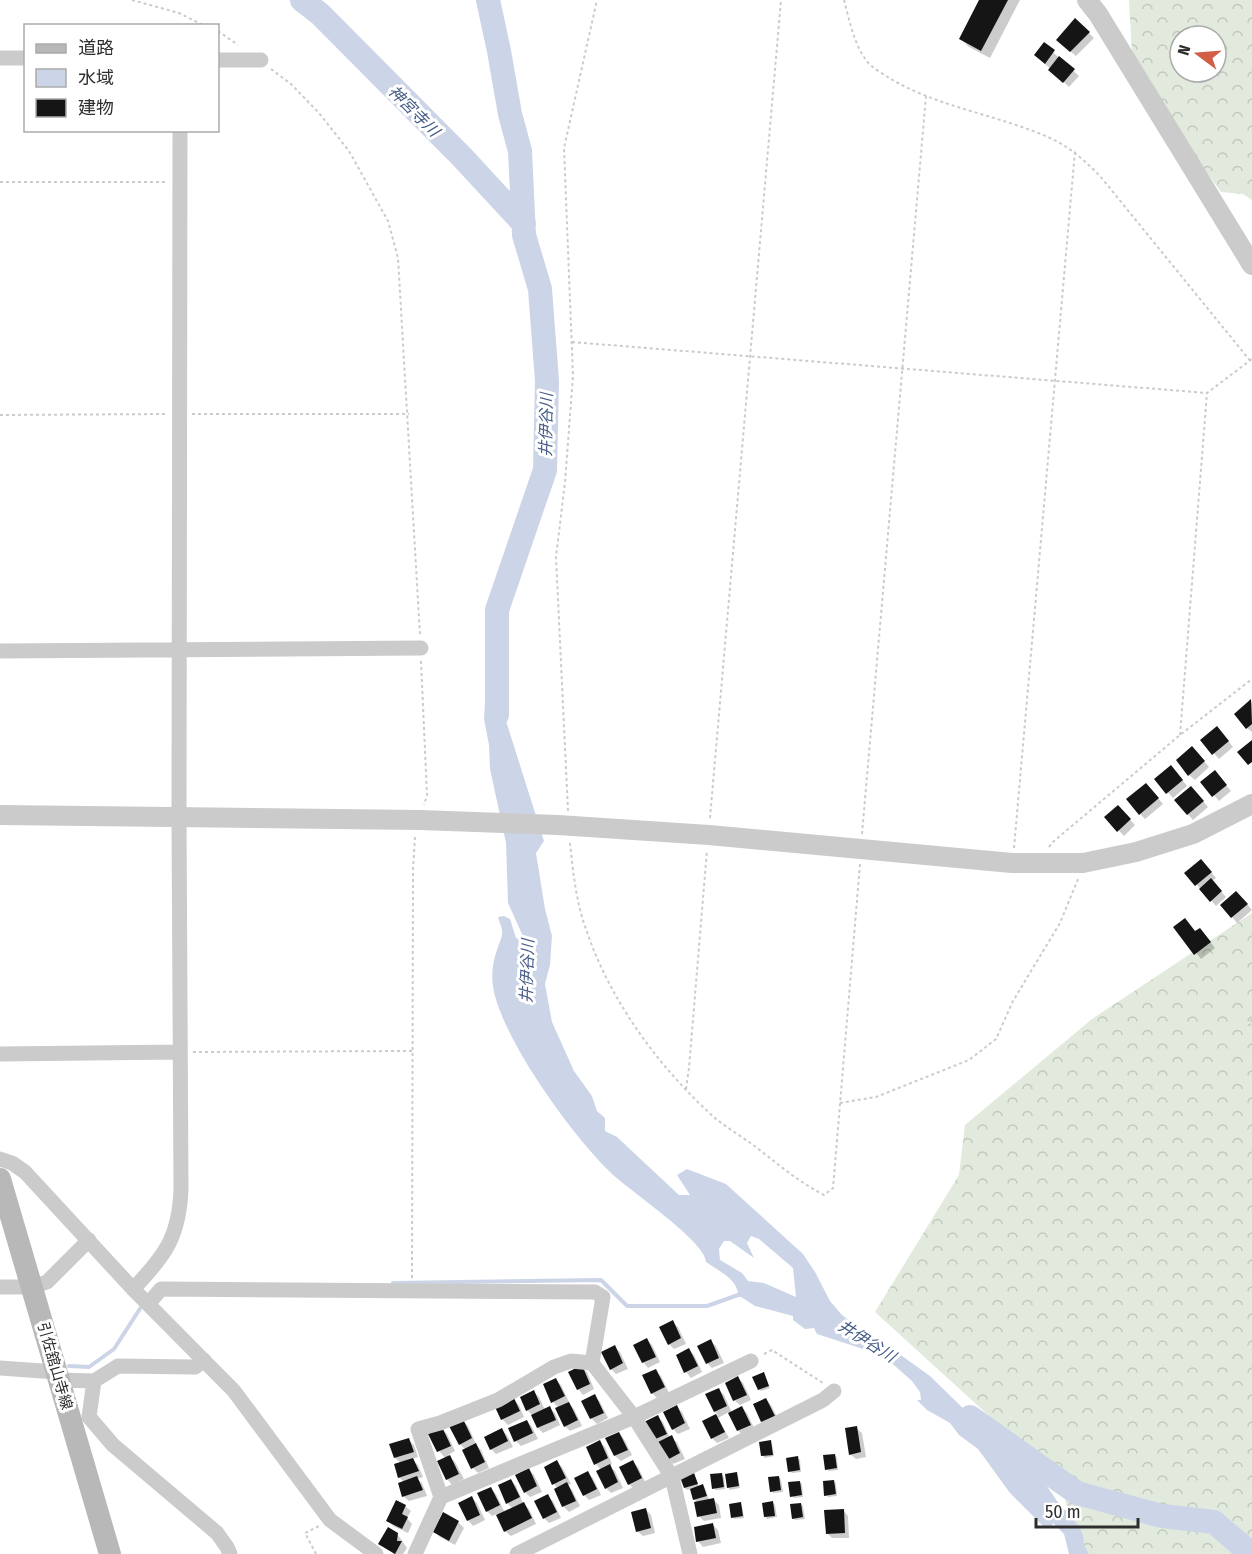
<svg xmlns="http://www.w3.org/2000/svg" width="1252" height="1554" viewBox="0 0 1252 1554" font-family="'Fira Sans Condensed','Noto Sans JP',sans-serif">
<style>
.forest{fill:url(#forest-crowns);fill-rule:evenodd}
.water{fill:#ccd5e7;fill-rule:evenodd}
.shadow{fill:#0003}
.lines{fill:none;stroke-linecap:round;stroke-linejoin:round}
.stream{stroke:#ccd5e7;stroke-width:4}
.river{stroke:#ccd5e7;stroke-width:24}
.building{fill:#151515}
.path{stroke:#cbcbcb;stroke-width:2;stroke-dasharray:3 3;stroke-linecap:butt}
.minor{stroke:#cbcbcb;stroke-width:15}
.tertiary{stroke:#cbcbcb;stroke-width:20}
.secondary{stroke:#b8b8b8;stroke-width:22}
.labels{text-anchor:middle;dominant-baseline:central;stroke-width:6;stroke-linejoin:round;paint-order:stroke}
.street-label{font-size:15px;fill:#2e2e2e;stroke:#fff}
.water-label{font-size:16px;font-style:italic;fill:#465c86;stroke:#fff}
</style>
<defs>
<pattern id="forest-crowns" width="20" height="18" patternUnits="userSpaceOnUse" patternTransform="scale(1.5)"><rect width="20" height="18" fill="#e1eadd"/><path d="M2 6a3 3 0 1 1 6 0M12 15a3 3 0 1 1 6 0" fill="none" stroke="#c1c9be"/></pattern>
</defs>
<rect width="100%" height="100%" fill="#fff"/>
<!-- forest -->
<path class="forest" d="M1129,0H1252V200L1243,194L1221,192L1133,72ZM1180,36H1216V72H1180Z
M1252,913V1554H1071L1064,1484L875,1312L959,1175L965,1125L1092,1019Z"/>
<!-- water -->
<path class="water" d="M502,684L500,702L544,841L536,853L545,909L552,936L550,965L545,984L552,1022L574,1071L592,1096L597,1111L605,1118V1131L617,1137L679,1195H690L677,1175L687,1169L726,1184L803,1254L815,1272L830,1301L841,1314L866,1335L891,1348L930,1376L975,1420L994,1433L1040,1476L1057,1501L1079,1526L1083,1535L1084,1545L1089,1554H1069L1064,1534L1053,1523L1051,1528L1043,1526L1010,1493L978,1449L959,1435L950,1423L927,1410L917,1400H921L920,1392L912,1381L887,1359L860,1348L817,1334L814,1328L805,1329L793,1320V1316L755,1306L738,1295C738,1279 717,1270 706,1262C705,1240 626,1189 608,1170C571,1134 501,1037 493,987C491,973 493,960 498,947C499,943 502,938 502,934C503,929 499,922 498,917L504,916L510,919L516,938L520,939L522,934L508,903L506,843L490,769L489,745L484,719L486,685ZM751,1236L759,1239L793,1268L796,1297L764,1283L748,1281L742,1273L720,1260L719,1249L724,1241H730L754,1258L747,1243Z"/>
<!-- shadow -->
<path class="shadow" d="M981,0H1020L990,58L969,47L961,39Z
M1075,20L1094,38L1076,56L1063,45Z
M1044,44L1079,76L1069,87L1041,60Z
M1250,701L1252,703V732L1247,728Z
M1222,733L1233,747L1219,759L1202,740Z
M1198,754L1209,767L1195,780L1189,775Z
M1176,772L1187,786L1173,798L1156,779Z
M1220,778L1231,791L1219,801L1203,782Z
M1151,790L1163,804L1145,819L1140,814Z
M1196,793L1208,807L1193,820L1176,801Z
M1118,807L1135,825L1124,836L1106,817Z
M1206,866L1216,878L1212,881L1226,897L1216,906L1186,873Z
M1242,898L1252,910L1237,923L1222,905Z
M1176,927L1205,935L1215,948L1201,959Z
M672,1322L678,1327L686,1344L674,1349L669,1344Z
M647,1340L652,1345L660,1362L648,1368L643,1362Z
M710,1341L716,1346L724,1363L712,1368L707,1363Z
M614,1347L620,1352L628,1369L616,1374L611,1369Z
M689,1350L694,1355L702,1372L691,1378L686,1372L678,1356Z
M581,1367L587,1372L594,1389L583,1395L578,1389Z
M655,1371L661,1376L669,1393L657,1398L652,1393Z
M765,1376L770,1388L761,1391L759,1389Z
M738,1378L743,1383L751,1400L740,1405L734,1400Z
M556,1380L561,1385L569,1402H568L574,1409L582,1426L570,1431L565,1426L559,1408L553,1402Z
M718,1389L724,1395L732,1413L742,1408L747,1413L755,1430L743,1436L738,1430L729,1412L718,1418L729,1438L717,1443L712,1438L704,1421L718,1415L715,1412Z
M534,1392L539,1397L545,1410L549,1408L555,1413L560,1425L543,1433L538,1428L532,1415L527,1410Z
M595,1396L600,1402L608,1418L597,1424L591,1418Z
M766,1399L771,1405L779,1421L768,1427L762,1422L754,1405Z
M514,1400L519,1405L524,1417L508,1425L502,1419Z
M677,1407L682,1412L690,1429L678,1434L673,1429Z
M658,1417L663,1422L670,1438L677,1442L685,1459L673,1464L654,1439Z
M463,1421L468,1426L476,1444H475L481,1450L489,1468L478,1473L473,1468L466,1450L460,1444Z
M527,1421L532,1427L538,1439L521,1446L516,1441Z
M856,1428L862,1433L866,1457L856,1459L850,1454Z
M442,1429L447,1434L455,1451L448,1455L455,1462L464,1479L452,1485L447,1479L446,1459L439,1451L430,1434Z
M502,1430L507,1435L513,1447L496,1454L491,1449Z
M619,1433L624,1439L632,1455L621,1461L615,1456L607,1439Z
M408,1440L414,1445L418,1457L412,1459L418,1465L423,1477L417,1479L422,1483L427,1496L409,1501L403,1496L404,1482L399,1477L401,1463L395,1458Z
M599,1442L605,1447L612,1464L609,1466L615,1471L623,1488L611,1493L606,1488L601,1470L596,1464Z
M770,1442L772,1444L774,1456L765,1458L762,1455Z
M835,1455L837,1458L838,1470L829,1471L827,1469Z
M797,1458L800,1460L801,1472L792,1473L790,1471Z
M557,1462L562,1467L571,1484L568,1485L572,1490L580,1506L569,1512L563,1506L556,1490L558,1489L554,1484L546,1467Z
M633,1462L638,1467L646,1484L634,1489L629,1484Z
M529,1470L534,1475L542,1492L530,1497L525,1492Z
M587,1473L593,1478L601,1495L589,1500L584,1495Z
M694,1474L699,1487L703,1486L705,1488L709,1500H714L719,1505L721,1518L704,1521L699,1516L698,1503L694,1499L691,1489L687,1490L685,1488Z
M721,1474L724,1477L725,1489L716,1490L714,1488Z
M736,1474L738,1476L740,1488L730,1490L728,1487Z
M779,1477L781,1480L783,1492L773,1493L771,1491Z
M511,1480L516,1486L523,1503L529,1509L536,1524L511,1536L505,1531L497,1514L492,1516L487,1511L491,1489L496,1494L505,1513L513,1509L507,1503Z
M834,1481L836,1484L837,1496L828,1497L826,1495Z
M799,1482L802,1484L803,1497L794,1498L792,1496Z
M547,1496L553,1501L561,1518L549,1523L544,1518Z
M472,1498L477,1503L485,1520L473,1526L468,1520Z
M773,1503L775,1505L777,1517L767,1519L765,1516Z
M740,1504L742,1506L744,1518L735,1519L732,1517Z
M801,1504L803,1506L805,1519L795,1520L793,1518Z
M405,1506L411,1511L407,1518L412,1524L408,1533L393,1526L388,1521Z
M646,1510L651,1515L655,1533L643,1536L637,1531Z
M843,1510L848,1516L849,1538H832L827,1533Z
M443,1514L459,1523L464,1528L455,1545L440,1537L434,1531Z
M713,1525L718,1530L721,1543L703,1547L698,1541Z
M398,1535L407,1548L403,1554H394L380,1544Z"/>
<g class="lines">
<!-- stream -->
<path class="stream" d="M393,1283L601,1280L627,1306H707L738,1295H742
M69,1366L89,1367L114,1349L143,1304"/>
<!-- river -->
<path class="river" d="M302,0L320,14L462,157L524,224
M488,0L499,51L510,114L520,151L524,235L540,289L547,381L545,470L497,610V715
M970,1417L1077,1493L1162,1516L1214,1522L1251,1554"/>
</g>
<!-- building -->
<path class="building" d="M979,0H1008L981,51L959,39Z
M1075,18L1090,32L1070,52L1056,40Z
M1044,42L1055,50L1045,64L1034,55Z
M1059,56L1075,69L1063,83L1048,70Z
M1251,699L1252,724L1246,729L1234,714Z
M1217,726L1229,741L1212,755L1200,740Z
M1252,740V762L1248,765L1237,752Z
M1192,746L1205,761L1188,776L1176,760Z
M1171,765L1183,780L1166,794L1154,779Z
M1215,770L1227,785L1212,797L1200,782Z
M1146,783L1159,798L1139,815L1126,799Z
M1191,786L1204,801L1187,815L1174,800Z
M1118,805L1131,819L1117,832L1104,817Z
M1201,859L1212,872L1195,886L1184,873Z
M1211,878L1222,891L1210,902L1199,889Z
M1236,891L1248,904L1231,918L1220,905Z
M1185,918L1195,931L1200,928L1211,942L1194,955L1173,927Z
M673,1320L681,1338L668,1345L659,1327Z
M647,1338L656,1357L642,1363L633,1345Z
M711,1339L719,1358L706,1364L697,1346Z
M615,1345L623,1363L610,1370L601,1352Z
M689,1348L698,1366L684,1373L676,1355Z
M582,1365L590,1384L577,1390L568,1372Z
M656,1369L665,1387L651,1394L642,1375Z
M764,1372L769,1386L758,1390L752,1377Z
M738,1376L747,1395L733,1401L725,1383Z
M556,1378L565,1396L551,1403L543,1384Z
M719,1388L727,1406L714,1412L705,1394Z
M534,1390L540,1404L526,1411L520,1397Z
M595,1394L604,1413L590,1419L581,1401Z
M514,1398L520,1411L501,1420L495,1407Z
M766,1398L775,1416L761,1422L753,1404Z
M569,1402L578,1420L564,1427L555,1408Z
M677,1405L685,1423L672,1430L663,1412Z
M550,1406L556,1420L537,1428L531,1415Z
M742,1406L751,1425L737,1431L728,1413Z
M716,1414L725,1432L711,1439L702,1421Z
M658,1415L667,1434L653,1440L644,1422Z
M463,1419L472,1438L459,1445L449,1426Z
M527,1420L533,1433L514,1442L508,1428Z
M857,1426L861,1452L849,1455L845,1428Z
M442,1427L451,1446L437,1452L428,1434Z
M502,1428L508,1441L490,1450L484,1437Z
M619,1432L628,1450L614,1456L605,1438Z
M672,1435L680,1453L667,1460L658,1442Z
M409,1438L414,1452L394,1458L389,1444Z
M600,1440L608,1458L594,1465L586,1447Z
M771,1440L773,1455L761,1456L759,1442Z
M476,1443L485,1462L471,1469L462,1450Z
M835,1454L837,1468L825,1470L823,1455Z
M450,1455L459,1474L446,1480L437,1461Z
M798,1456L800,1470L788,1472L786,1458Z
M413,1458L419,1471L398,1478L394,1464Z
M557,1460L566,1478L552,1485L544,1467Z
M633,1460L642,1478L628,1485L619,1467Z
M610,1464L618,1482L605,1489L596,1471Z
M529,1468L537,1486L524,1493L515,1475Z
M588,1471L597,1489L583,1496L574,1478Z
M737,1472L739,1486L727,1488L725,1474Z
M694,1473L698,1484L684,1488L680,1477Z
M722,1473L724,1487L712,1489L710,1474Z
M417,1476L423,1490L402,1497L398,1483Z
M779,1476L781,1490L770,1492L768,1477Z
M511,1479L520,1497L506,1504L498,1485Z
M834,1480L836,1494L824,1496L823,1481Z
M800,1481L802,1495L790,1497L788,1482Z
M567,1482L576,1501L562,1507L554,1489Z
M703,1484L707,1496L693,1500L690,1489Z
M491,1487L500,1505L486,1512L477,1493Z
M548,1494L557,1512L543,1519L534,1501Z
M472,1496L480,1515L467,1521L458,1503Z
M714,1498L717,1513L697,1517L694,1502Z
M396,1500L406,1505L402,1514L408,1517L402,1529L386,1521Z
M773,1501L775,1516L764,1517L762,1503Z
M524,1502L532,1518L504,1532L496,1515Z
M741,1502L743,1516L731,1518L729,1504Z
M801,1503L803,1517L792,1519L790,1504Z
M646,1508L651,1528L636,1532L631,1512Z
M844,1509L845,1533L826,1534L824,1510Z
M443,1512L459,1521L449,1541L433,1532Z
M713,1523L716,1538L696,1542L694,1527Z
M388,1527L398,1533L397,1541H402L395,1554L378,1544Z"/>
<g class="lines">
<!-- path -->
<path class="path" d="M132,0L179,13L205,26
M844,0C849,19 854,44 866,60C872,68 883,74 891,79C940,108 999,115 1050,138C1070,147 1085,161 1100,176L1252,363
M218,31L238,45
M271,69L291,84L319,113L349,151L388,221L398,258L420,635
M0,182H165
M572,342L1207,393L1252,359
M192,414H409
M0,415L166,414
M421,661L427,795L424,805
M1180,735L1207,393
M568,811L556,557L565,482L573,376L564,148L597,0
M710,818L781,0
M862,834L926,96
M570,843C573,871 576,902 586,929C610,1001 659,1068 716,1119C729,1129 744,1138 757,1148C779,1165 799,1182 824,1195L833,1188L860,864
M1049,847L1054,841L1180,735L1252,679
M1014,848L1075,151
M1252,1019L1249,1025L1252,1024
M193,1052L412,1051
M686,1089L689,1068L707,850
M840,1103L876,1097L969,1060L996,1039L1013,1001L1060,923L1078,879
M412,1278L413,869L415,837
M764,1354L772,1350L823,1383
M316,1554L305,1533L319,1526"/>
<!-- minor -->
<path class="minor" d="M0,58H26
M218,60H261
M0,651L421,648
M0,1054L180,1052
M0,1159L12,1163L25,1172L133,1289L234,1391L330,1520L376,1554
M0,1287H32L47,1282L89,1240
M133,1289C165,1256 179,1237 181,1190L179,817L180,130
M149,1303L161,1289L595,1292L603,1297L592,1363L634,1417L672,1477L690,1554
M0,1368L56,1372
M58,1380L94,1381L89,1417L113,1445L217,1533L227,1547L230,1554
M94,1381L118,1366L195,1367L204,1360
M441,1497L418,1429L440,1423L498,1400L554,1367L571,1361L592,1363
M415,1554L441,1497L634,1417L751,1361
M517,1554L823,1400L834,1391"/>
<!-- tertiary -->
<path class="tertiary" d="M1087,0L1098,14L1252,265
M0,815L420,820L558,825L709,835L1012,863H1083L1136,852L1193,834L1252,804"/>
<!-- secondary -->
<path class="secondary" d="M0,1179L110,1554"/>
</g>
<g class="labels">
<!-- street labels -->
<g class="street-label">
<text transform="translate(55 1366) rotate(74)">引佐舘山寺線</text>
</g>
<!-- water labels -->
<g class="water-label">
<text transform="translate(414 111) rotate(45)">神宮寺川</text>
<text transform="translate(546 425) rotate(-89)">井伊谷川</text>
<text transform="translate(527 971) rotate(-88)">井伊谷川</text>
<text transform="translate(867 1341) rotate(32)">井伊谷川</text>
</g>
</g>
<!-- legend -->
<rect x="24" y="24" width="195" height="108" fill="#ffffff" stroke="#ababab" stroke-width="1.5"/>
<rect x="36" y="44" width="30" height="9" fill="#b8b8b8" stroke="#ababab" stroke-width="1.5"/>
<text x="78" y="54" font-size="18" fill="#2e2e2e">道路</text>
<rect x="36" y="69" width="30" height="18" fill="#ccd5e7" stroke="#ababab" stroke-width="1.5"/>
<text x="78" y="84" font-size="18" fill="#2e2e2e">水域</text>
<rect x="36" y="99" width="30" height="18" fill="#151515" stroke="#ababab" stroke-width="1.5"/>
<text x="78" y="114" font-size="18" fill="#2e2e2e">建物</text>
<!-- north arrow -->
<g transform="translate(1198 54) rotate(286)"><circle r="28" fill="#ffffff" stroke="#ababab" stroke-width="1.5"/>
<path d="M0-4.5L10 22L0 15L-10 22Z" fill="#d05f45"/>
<text y="-9" font-size="16" font-weight="bold" text-anchor="middle" fill="#2e2e2e">N</text>
</g>
<!-- scale -->
<path d="M1036 1518v9h102v-9" fill="none" stroke="#2e2e2e" stroke-width="3"/>
<text x="1045" y="1518" font-size="18" fill="#2e2e2e" stroke="#ffffff" stroke-width="4.5" paint-order="stroke">50 m</text>
</svg>
